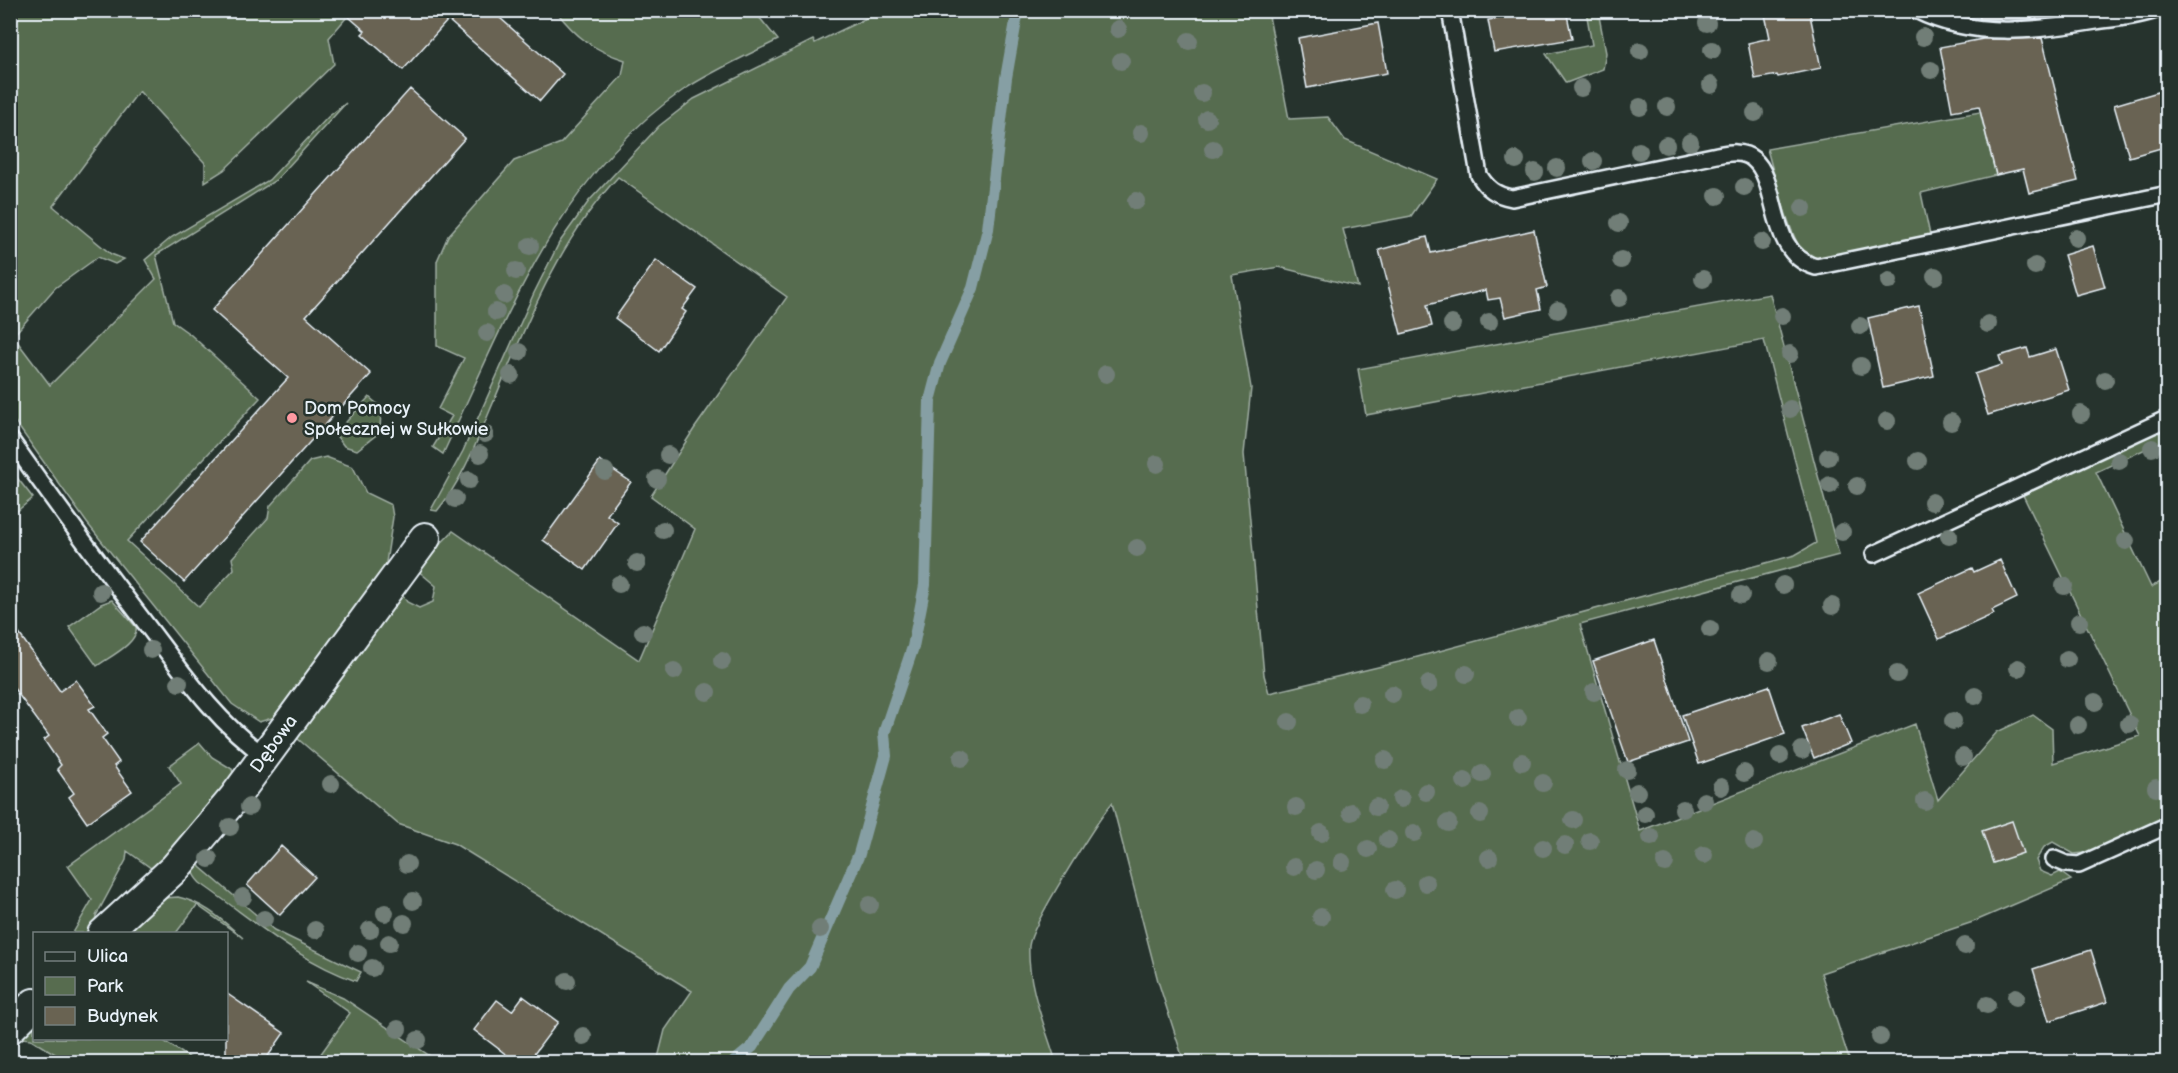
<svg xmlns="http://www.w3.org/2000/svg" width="2178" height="1073" viewBox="0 0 2178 1073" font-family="'Balsamiq Sans',sans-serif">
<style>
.green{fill:#576c4f;stroke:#a0aea4;stroke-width:1.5}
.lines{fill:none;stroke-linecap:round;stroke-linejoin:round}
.stream{stroke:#869fa4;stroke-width:12}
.building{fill:#696352;stroke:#e8f1f8;stroke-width:1.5}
.lane-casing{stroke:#e8f1f8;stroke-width:20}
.street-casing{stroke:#e8f1f8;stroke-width:34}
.lane{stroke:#26332d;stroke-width:15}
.street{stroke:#26332d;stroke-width:30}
.tree{fill:#717e77}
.poi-dot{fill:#ff9aa2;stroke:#26332d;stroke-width:2}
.labels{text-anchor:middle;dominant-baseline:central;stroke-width:5;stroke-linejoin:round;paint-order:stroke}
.poi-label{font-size:18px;fill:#e8f1f8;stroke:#26332d;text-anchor:start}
.street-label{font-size:18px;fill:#e8f1f8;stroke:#26332d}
</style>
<rect width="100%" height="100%" fill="#26332d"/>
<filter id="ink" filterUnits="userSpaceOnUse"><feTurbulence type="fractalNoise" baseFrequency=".0167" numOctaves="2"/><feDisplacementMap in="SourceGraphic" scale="12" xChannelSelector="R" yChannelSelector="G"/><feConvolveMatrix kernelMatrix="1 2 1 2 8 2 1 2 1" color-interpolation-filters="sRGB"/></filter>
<g filter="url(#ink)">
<!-- green -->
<path class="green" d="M10,11H352L329,38L334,64L224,170L205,182V163L139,91L53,206L111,254L124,259L115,264L98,257L55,288L13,336L50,385L156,279L145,260L172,237L269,180L328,117L346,103L276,180L156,255L173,322L191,335L260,398L127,541L199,607L234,569L232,558L268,518L270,506L310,461L326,457L353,467L366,493L391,505L393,517L385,569L282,715L259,722L232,704L87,523L11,416Z
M556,11H754L778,40C746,56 712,71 682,91C558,176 504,324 443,454L433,447L452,416L438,409L464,358L437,346V261L448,236L514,161L561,143L622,76L625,60C593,50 576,37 556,11Z
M881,11H1268L1289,119L1328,117L1345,140L1437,179L1411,216L1343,229L1358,287L1279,267L1232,275L1251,388L1244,454L1264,675L1269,693L1399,662L1795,555L1816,543L1764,340L1366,415L1358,369L1770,294L1839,555L1580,624L1640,831L1915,724L1938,800L1997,732L2033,715L2052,729L2053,763L2140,736L2022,493L2167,428V439L2096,472L2151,587L2167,579V817L2094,852L2074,854L2053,842L2044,847L2036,860L2040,871L2052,876L2060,872L2071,880L1973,922L1821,973L1850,1062H1331L1329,1055L1314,1062H1184L1158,981L1112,803C1096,823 1031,925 1029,946C1027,985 1045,1026 1056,1062H657L665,1030L692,991L455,844L398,824L292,734L399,590L407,602L419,608L433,602L436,586L416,569L453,531L639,660L695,529L651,496L694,429L787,297L618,177C559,240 527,322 494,401C478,438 463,480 437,511L431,510L463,451L534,293L559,243L589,201L659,126L694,99L813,40L815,43Z
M1586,11H1598L1606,53L1603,69L1566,83L1546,54L1592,45Z
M1980,112L1996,175L1921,193L1930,235L1820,259C1816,258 1809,257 1806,255C1791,244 1773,170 1767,149Z
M369,397L381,407L380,432L357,450L344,446L335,434Z
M11,470L33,498L11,516H10Z
M112,600L136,627C139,643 109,657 97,666L69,627L101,604Z
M200,743L212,757L232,769L234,777L164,859L151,868L127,851L126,860L96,916L93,933H73L92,900L68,866L181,784L169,766Z
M197,858L200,867L274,930L361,972L356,981C296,960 251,918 200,883C191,874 190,867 197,858Z
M178,897C205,903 222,920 243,938L197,905L176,933L120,934L164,898Z
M306,982L343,998L439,1062H315L350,1013Z
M34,1019V1038L161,1039L196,1062H68L31,1039L22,1038L11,1050V1045Z"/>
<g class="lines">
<!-- stream -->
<path class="stream" d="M734,1062L752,1047L789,989L810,967L859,854L886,756L884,733L913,647L925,585L930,401L940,363L973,288L988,229L1006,78L1018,10"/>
</g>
<!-- building -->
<path class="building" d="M341,10H491L563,74L540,101L448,20L403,70L362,34L365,31Z
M1506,10H1566L1572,39L1494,52L1488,20L1507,17Z
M1764,10H1809L1821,68L1778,77L1777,75L1755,79L1748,43L1770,38Z
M1979,10H2035L2037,19H1980Z
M1378,23L1387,73L1307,88L1298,38Z
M2042,38L2078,181L2029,193L2023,169L1996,175L1979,106L1952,111L1940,47L1983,39Z
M410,89L465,138L306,316L371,374L184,582L140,542L288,378L212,310Z
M2168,89V146L2129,157L2114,105Z
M1534,230L1547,287L1537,290L1541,309L1505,317L1500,298L1488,300L1486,290L1427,305L1432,326L1401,334L1379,250L1427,237L1431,253Z
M2093,246L2105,287L2076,295L2064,255Z
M656,260L697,289L682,309L686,312L659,351L615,318Z
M1919,306L1934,376L1883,388L1868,318Z
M2027,348L2030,357L2056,349L2069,390L1988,415L1975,374L2002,365L1999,356Z
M600,461L631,482L607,515L618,523L585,570L543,540Z
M2000,560L2017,598L1992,610L1994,614L1939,639L1918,593L1972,568L1974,572Z
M10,621L60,691L76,680L95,706L89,709L107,734L102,738L119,762L114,766L132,791L87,823L69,797L74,793L57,769L61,765L44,740L49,736L10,683Z
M1654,640L1688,742L1628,762L1593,661Z
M1769,686L1785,734L1699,764L1682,715Z
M1839,714L1851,743L1814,758L1802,728Z
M2012,821L2023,853L1993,863L1982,831Z
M281,846L315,877L280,915L247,885Z
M2091,950L2107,1002L2049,1021L2033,969Z
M226,993L284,1033L264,1062H236L226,1056Z
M523,996L558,1022L528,1062H516L474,1030L497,1000L512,1011Z"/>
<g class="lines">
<!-- lane casing -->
<g class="lane-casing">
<path id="lane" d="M1450,10L1479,175C1487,189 1496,195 1512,198L1717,155C1728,153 1743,150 1753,159C1781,182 1766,253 1816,267L2168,194
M1916,10C1973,39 2036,31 2096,21C2116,18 2136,17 2155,10
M10,439C55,503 101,565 149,628C183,673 218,724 265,756
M1874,554L2168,418
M2054,859L2066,864L2079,865L2168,825"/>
</g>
<!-- street casing -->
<g class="street-casing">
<path id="street" d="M103,934L175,868L234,798L425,538
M10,1028L34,1004"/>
</g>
<!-- lane -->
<use href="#lane" class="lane"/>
<!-- street -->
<use href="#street" class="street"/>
</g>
<!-- trees -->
<g class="tree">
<circle cx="1707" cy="23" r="9"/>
<circle cx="1118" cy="29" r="9"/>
<circle cx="1923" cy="37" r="9"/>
<circle cx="1189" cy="41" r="9"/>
<circle cx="1712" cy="50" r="9"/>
<circle cx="1640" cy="51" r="9"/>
<circle cx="1121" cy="61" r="9"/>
<circle cx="1931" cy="70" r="9"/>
<circle cx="1711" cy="85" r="9"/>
<circle cx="1581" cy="88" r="9"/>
<circle cx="1202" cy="93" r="9"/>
<circle cx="1640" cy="107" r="9"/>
<circle cx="1667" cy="107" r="9"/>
<circle cx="1755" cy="113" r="9"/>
<circle cx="1207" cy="119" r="9"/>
<circle cx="1141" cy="133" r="9"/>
<circle cx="1690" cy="142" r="9"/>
<circle cx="1666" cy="145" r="9"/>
<circle cx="1213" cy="149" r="9"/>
<circle cx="1639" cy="151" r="9"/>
<circle cx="1516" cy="160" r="9"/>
<circle cx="1593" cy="161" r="9"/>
<circle cx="1557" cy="168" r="9"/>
<circle cx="1535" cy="172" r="9"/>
<circle cx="1744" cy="187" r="9"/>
<circle cx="1717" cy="196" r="9"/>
<circle cx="1136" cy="201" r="9"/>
<circle cx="1803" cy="208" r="9"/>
<circle cx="1619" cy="223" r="9"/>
<circle cx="2076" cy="238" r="9"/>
<circle cx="1762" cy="242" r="9"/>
<circle cx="530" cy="246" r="9"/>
<circle cx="1621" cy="260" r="9"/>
<circle cx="2035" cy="266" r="9"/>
<circle cx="516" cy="271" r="9"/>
<circle cx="1935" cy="276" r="9"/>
<circle cx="1703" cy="279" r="9"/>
<circle cx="1889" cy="281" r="9"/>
<circle cx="504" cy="295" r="9"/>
<circle cx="1619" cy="298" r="9"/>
<circle cx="1558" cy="310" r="9"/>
<circle cx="496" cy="312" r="9"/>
<circle cx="1782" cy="316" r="9"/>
<circle cx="1489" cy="322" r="9"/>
<circle cx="1452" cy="324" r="9"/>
<circle cx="1988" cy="324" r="9"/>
<circle cx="1860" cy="326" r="9"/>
<circle cx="487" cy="333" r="9"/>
<circle cx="519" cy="352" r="9"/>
<circle cx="1790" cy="354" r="9"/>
<circle cx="1861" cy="366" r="9"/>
<circle cx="1106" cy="374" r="9"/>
<circle cx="511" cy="375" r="9"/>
<circle cx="2105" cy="380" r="9"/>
<circle cx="1790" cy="409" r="9"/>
<circle cx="2081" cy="414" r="9"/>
<circle cx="1887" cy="421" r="9"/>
<circle cx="1951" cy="422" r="9"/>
<circle cx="485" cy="434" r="9"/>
<circle cx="2152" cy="448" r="9"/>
<circle cx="480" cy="454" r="9"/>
<circle cx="668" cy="455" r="9"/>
<circle cx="1828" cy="457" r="9"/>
<circle cx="1918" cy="461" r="9"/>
<circle cx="2119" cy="461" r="9"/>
<circle cx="1157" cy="464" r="9"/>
<circle cx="605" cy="471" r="9"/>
<circle cx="657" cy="479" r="9"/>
<circle cx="469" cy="480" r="9"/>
<circle cx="1830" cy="485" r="9"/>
<circle cx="1857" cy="486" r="9"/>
<circle cx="455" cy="499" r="9"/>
<circle cx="1932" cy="502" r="9"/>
<circle cx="663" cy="530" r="9"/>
<circle cx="1842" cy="532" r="9"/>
<circle cx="1949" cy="536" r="9"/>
<circle cx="2126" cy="541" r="9"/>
<circle cx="1137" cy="548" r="9"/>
<circle cx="637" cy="563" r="9"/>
<circle cx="619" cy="584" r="9"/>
<circle cx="1783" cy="585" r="9"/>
<circle cx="2064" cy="586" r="9"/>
<circle cx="101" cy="592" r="9"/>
<circle cx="1741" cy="595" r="9"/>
<circle cx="1832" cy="606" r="9"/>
<circle cx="2079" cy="622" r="9"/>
<circle cx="1710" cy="629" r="9"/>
<circle cx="643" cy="632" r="9"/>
<circle cx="151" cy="650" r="9"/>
<circle cx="2067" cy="659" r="9"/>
<circle cx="722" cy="661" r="9"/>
<circle cx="1769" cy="661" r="9"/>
<circle cx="2018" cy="668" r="9"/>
<circle cx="674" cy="671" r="9"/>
<circle cx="1466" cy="674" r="9"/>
<circle cx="1897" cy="674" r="9"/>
<circle cx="179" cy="683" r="9"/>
<circle cx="1429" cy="684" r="9"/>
<circle cx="707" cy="692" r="9"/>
<circle cx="1594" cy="692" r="9"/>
<circle cx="1392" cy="694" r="9"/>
<circle cx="1975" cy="696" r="9"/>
<circle cx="2095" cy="702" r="9"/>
<circle cx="1360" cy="704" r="9"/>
<circle cx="1518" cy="718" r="9"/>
<circle cx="1953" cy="721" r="9"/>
<circle cx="1289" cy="722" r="9"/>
<circle cx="2129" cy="724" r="9"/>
<circle cx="2078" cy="725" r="9"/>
<circle cx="1802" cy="750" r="9"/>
<circle cx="1780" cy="756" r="9"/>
<circle cx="1963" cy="757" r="9"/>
<circle cx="962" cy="758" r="9"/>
<circle cx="1385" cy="760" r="9"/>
<circle cx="1522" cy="762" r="9"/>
<circle cx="1627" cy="770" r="9"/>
<circle cx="1744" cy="773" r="9"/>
<circle cx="1482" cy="774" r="9"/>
<circle cx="1465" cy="781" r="9"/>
<circle cx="1543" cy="783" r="9"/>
<circle cx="331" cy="784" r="9"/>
<circle cx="1721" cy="787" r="9"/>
<circle cx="2156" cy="788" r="9"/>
<circle cx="1426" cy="792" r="9"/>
<circle cx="1637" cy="792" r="9"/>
<circle cx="1401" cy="799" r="9"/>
<circle cx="1704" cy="801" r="9"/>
<circle cx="1925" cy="801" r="9"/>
<circle cx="249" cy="807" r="9"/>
<circle cx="1296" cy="807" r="9"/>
<circle cx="1376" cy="807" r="9"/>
<circle cx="1683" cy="809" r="9"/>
<circle cx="1351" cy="812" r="9"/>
<circle cx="1480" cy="814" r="9"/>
<circle cx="1645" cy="814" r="9"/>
<circle cx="1573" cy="820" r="9"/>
<circle cx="1448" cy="823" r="9"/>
<circle cx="230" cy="827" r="9"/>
<circle cx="1321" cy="833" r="9"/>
<circle cx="1414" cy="833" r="9"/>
<circle cx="1651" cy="837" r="9"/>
<circle cx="1388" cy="840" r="9"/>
<circle cx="1590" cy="841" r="9"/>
<circle cx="1754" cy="842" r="9"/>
<circle cx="1565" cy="845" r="9"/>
<circle cx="1543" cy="848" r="9"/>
<circle cx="1368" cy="849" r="9"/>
<circle cx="1704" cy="855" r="9"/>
<circle cx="1489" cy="858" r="9"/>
<circle cx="209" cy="859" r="9"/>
<circle cx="1342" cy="862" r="9"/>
<circle cx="1665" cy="863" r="9"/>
<circle cx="407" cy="864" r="9"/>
<circle cx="1294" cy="867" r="9"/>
<circle cx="1316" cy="870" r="9"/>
<circle cx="1426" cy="883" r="9"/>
<circle cx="1395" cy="890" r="9"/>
<circle cx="243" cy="897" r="9"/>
<circle cx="413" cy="901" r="9"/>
<circle cx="870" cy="905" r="9"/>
<circle cx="385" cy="913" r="9"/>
<circle cx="1321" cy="917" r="9"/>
<circle cx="264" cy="919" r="9"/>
<circle cx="404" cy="923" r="9"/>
<circle cx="820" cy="929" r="9"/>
<circle cx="315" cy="930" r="9"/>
<circle cx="370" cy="930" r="9"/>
<circle cx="389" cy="943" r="9"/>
<circle cx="1965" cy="946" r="9"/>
<circle cx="358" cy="953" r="9"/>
<circle cx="372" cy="968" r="9"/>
<circle cx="567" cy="981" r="9"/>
<circle cx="2016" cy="997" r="9"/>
<circle cx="1987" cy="1005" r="9"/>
<circle cx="398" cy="1029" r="9"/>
<circle cx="583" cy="1036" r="9"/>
<circle cx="1880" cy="1037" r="9"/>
<circle cx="418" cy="1040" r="9"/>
</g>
</g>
<!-- markers -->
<circle class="poi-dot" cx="292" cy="418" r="6"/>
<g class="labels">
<!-- poi labels -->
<g class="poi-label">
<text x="304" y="408">Dom Pomocy<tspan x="304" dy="21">Społecznej w Sułkowie</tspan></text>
</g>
<!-- street labels -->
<g class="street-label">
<text transform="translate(274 744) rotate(-54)">Dębowa</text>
</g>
</g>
<!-- margin -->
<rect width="2178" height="1073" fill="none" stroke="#26332d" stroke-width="36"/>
<rect x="18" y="18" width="2142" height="1037" fill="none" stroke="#e8f1f8" stroke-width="2" filter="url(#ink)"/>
<!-- legend -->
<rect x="33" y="932" width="195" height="108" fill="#26332d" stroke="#747f7e" stroke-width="1.5"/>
<rect x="45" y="952" width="30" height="9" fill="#26332d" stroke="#747f7e" stroke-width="1.5"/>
<text x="87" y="962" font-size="18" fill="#e8f1f8">Ulica</text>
<rect x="45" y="977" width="30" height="18" fill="#576c4f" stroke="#747f7e" stroke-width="1.5"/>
<text x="87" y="992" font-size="18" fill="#e8f1f8">Park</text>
<rect x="45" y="1007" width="30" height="18" fill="#696352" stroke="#747f7e" stroke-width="1.5"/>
<text x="87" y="1022" font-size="18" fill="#e8f1f8">Budynek</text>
</svg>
